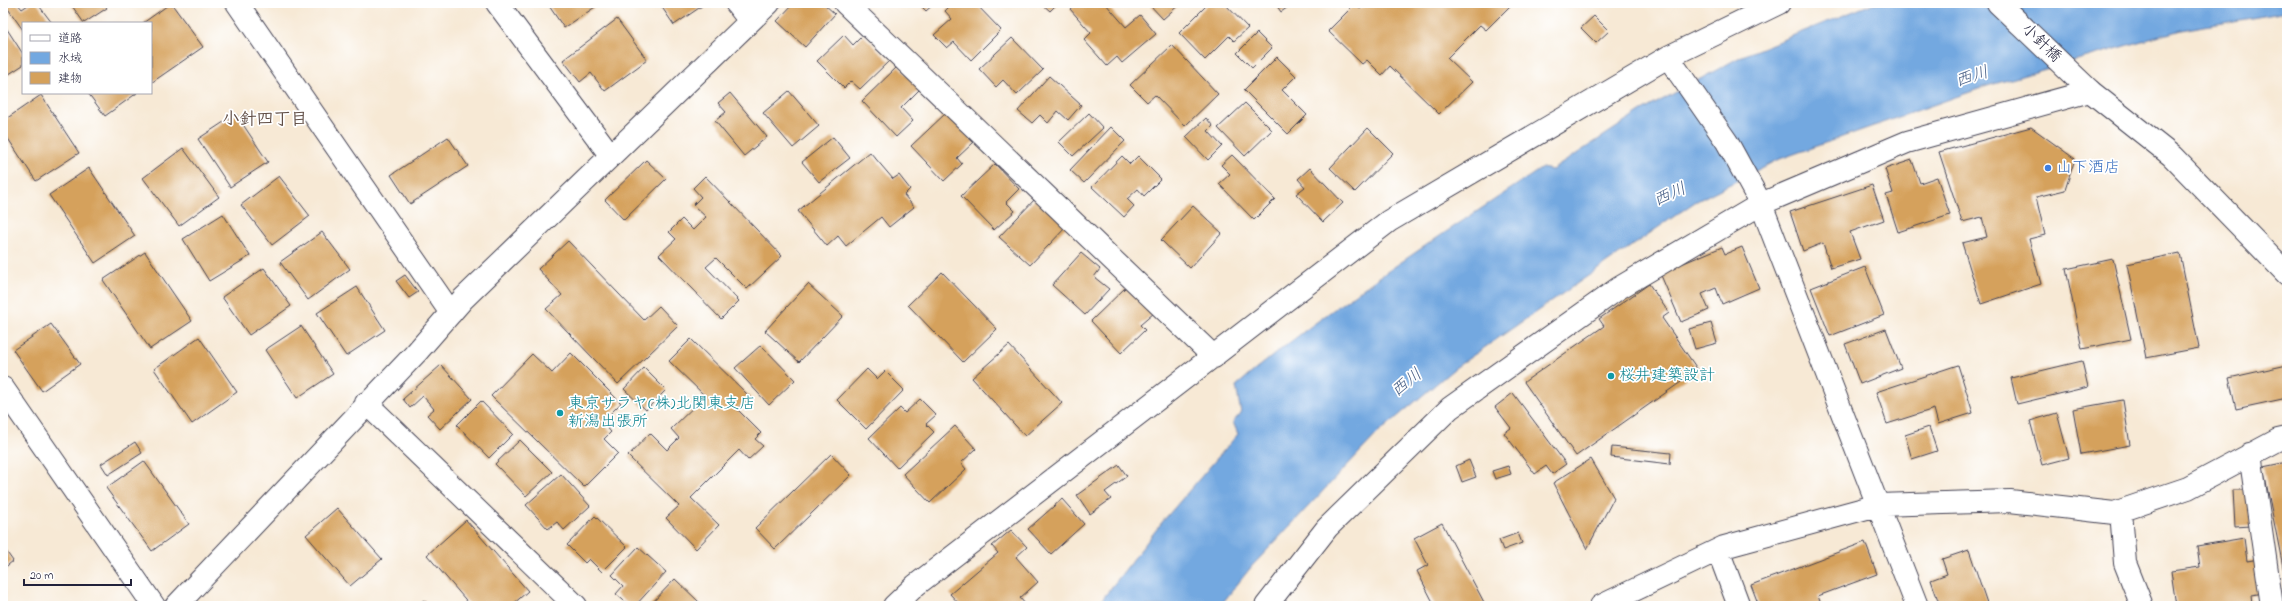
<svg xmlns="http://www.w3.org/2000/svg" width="2290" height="609" viewBox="0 0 2290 609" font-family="'Indie Flower','Klee One',sans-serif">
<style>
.water{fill:#73a8e0;stroke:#4a658e}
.building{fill:#d5a15b}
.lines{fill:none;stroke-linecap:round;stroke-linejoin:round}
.street-casing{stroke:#424052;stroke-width:24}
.secondary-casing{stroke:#424052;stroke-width:24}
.street{stroke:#fff;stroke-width:22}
.secondary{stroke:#fff;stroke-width:22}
.shop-dot{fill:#3f7fe0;stroke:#fff;stroke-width:1.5}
.culture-dot{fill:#0f9aa8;stroke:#fff;stroke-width:1.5}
.labels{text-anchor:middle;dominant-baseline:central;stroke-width:3.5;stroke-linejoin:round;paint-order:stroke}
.street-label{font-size:16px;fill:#22223b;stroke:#fff}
.shop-label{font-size:16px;fill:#366cbe;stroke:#fff;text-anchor:start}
.culture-label{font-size:16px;fill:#0d838f;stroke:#fff;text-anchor:start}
.water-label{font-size:17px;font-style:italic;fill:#465e85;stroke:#fff}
.neighbourhood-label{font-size:17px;font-weight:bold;fill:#614e46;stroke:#fff}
</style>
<rect width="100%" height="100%" fill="#fff"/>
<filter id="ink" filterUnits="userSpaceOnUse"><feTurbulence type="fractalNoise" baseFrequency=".025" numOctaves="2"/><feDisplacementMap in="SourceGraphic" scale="8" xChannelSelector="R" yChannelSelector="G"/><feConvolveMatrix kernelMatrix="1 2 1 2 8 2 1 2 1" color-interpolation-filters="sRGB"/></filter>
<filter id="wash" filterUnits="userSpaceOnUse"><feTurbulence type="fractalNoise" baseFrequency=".012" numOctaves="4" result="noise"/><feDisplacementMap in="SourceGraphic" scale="16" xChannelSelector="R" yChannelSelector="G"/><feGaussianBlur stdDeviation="0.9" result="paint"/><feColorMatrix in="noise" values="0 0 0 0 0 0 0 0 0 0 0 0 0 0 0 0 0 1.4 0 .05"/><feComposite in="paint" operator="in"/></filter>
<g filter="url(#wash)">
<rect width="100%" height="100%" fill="#f7e9d5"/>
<!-- water -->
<path class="water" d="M1874,3H2287V12L2181,30L1987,86L1777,160L1695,202L1455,368L1377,434L1252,566L1220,606H1097L1163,521L1238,434L1233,422L1241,413L1236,386C1332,304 1438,238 1542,168L1552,170L1640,112L1742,56Z"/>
<g id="blocks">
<!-- building -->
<path class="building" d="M11,3H17L22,9L31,3H37L52,23H23V30L6,6Z
M70,3H103L107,8L84,23Z
M171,3L203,47L151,83V23H143Z
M547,3H601L564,28Z
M659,3H700L702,6L674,25Z
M794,3H823L835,14L805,47L777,21Z
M918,3H935L926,11Z
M953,3H975L1001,30L971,60L954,42L947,48L934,35L952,19L945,11Z
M1041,3H1058L1050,11Z
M1076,3H1105L1126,27L1140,15L1156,34L1122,63L1117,57L1107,66L1084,40L1091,33L1070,9Z
M1148,3H1181L1163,19Z
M1209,3H1224L1248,28L1234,41L1229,36L1205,60L1179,33Z
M1275,3H1294L1281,12Z
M1367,3H1513L1486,30L1480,25L1447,58L1472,82L1439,114L1390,66L1382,75L1367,60L1362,64L1328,31L1355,4L1360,9Z
M1594,16L1609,31L1596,43L1581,28Z
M617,19L647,60L605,91L591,73L580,82L563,60Z
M3,23L23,54V65L3,78Z
M1257,33L1272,48L1252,68L1237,53Z
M844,35L853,45L863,35L889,61L860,89L851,81L844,88L817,61Z
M1012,38L1043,70L1017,95L1003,80L996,87L979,69Z
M1172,45L1218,94L1185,126L1155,95L1147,102L1130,85Z
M1277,57L1296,76L1282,90L1307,115L1288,134L1244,90Z
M898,66L920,89L901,108L913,121L896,137L862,101Z
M1049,76L1081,105L1068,120L1058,111L1048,123L1040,115L1032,123L1018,111Z
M789,91L819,126L793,148L763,113Z
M88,93H137L105,116Z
M730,93L767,137L744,156L715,121L726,112L718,103Z
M41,95L79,153L36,181L3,131V121Z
M1245,103L1272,130L1245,156L1218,128Z
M946,113L974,142L957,158L962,164L944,181L911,146Z
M1089,113L1103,128L1073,156L1059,142Z
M236,114L268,162L230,187L198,139Z
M1206,118L1213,126L1208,131L1222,146L1208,160L1186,137Z
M1111,127L1125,141L1084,183L1070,170Z
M2031,127L2075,159L2065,190L2036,197L2045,235L2029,239L2041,284L1981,304L1962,243L1987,237L1982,217L1962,222L1939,152Z
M1368,128L1393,153L1355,192L1330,168Z
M448,137L468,166L410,204L391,175Z
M833,137L850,158L819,182L802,162Z
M183,148L219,197L179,226L143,178Z
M870,152L893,179L899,175L910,189L904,195L914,207L889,227L881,217L846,246L838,236L827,246L798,211Z
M1232,155L1275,199L1254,220L1219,184L1230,174L1221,165Z
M1122,156L1130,164L1138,156L1161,179L1144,196L1138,189L1127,199L1134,206L1124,217L1092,187Z
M646,160L666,179L624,220L605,200Z
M1912,160L1920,183L1937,177L1950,215L1898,232L1886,195L1893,193L1885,169Z
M995,164L1019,189L1006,202L1015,211L994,230L961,196Z
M89,168L135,236L95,263L49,195Z
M1310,168L1343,203L1323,222L1296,194L1305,187L1298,179Z
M279,176L310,216L272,245L241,205Z
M705,176L782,256L747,289L716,258L706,267L739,301L721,319L659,255L676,239L669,232L682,219L693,230L706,217L693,205L701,197L693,188Z
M1872,185L1884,220L1850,232L1860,259L1831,268L1823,243L1803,251L1790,212Z
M1036,198L1067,226L1030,265L999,237Z
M1193,206L1222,233L1190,268L1161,240Z
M223,214L250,256L209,281L183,239Z
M322,232L350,269L308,300L280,262Z
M568,241L644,320L659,306L678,326L618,384L546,309L562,295L538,269Z
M1722,247L1725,254L1742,247L1759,288L1722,304L1716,288L1702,294L1709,310L1681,322L1660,273Z
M145,252L192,321L150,349L103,280Z
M1081,253L1100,269L1094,277L1109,289L1085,315L1052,285Z
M2180,253L2199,348L2146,358L2127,264Z
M2113,259L2131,339L2082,349L2066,269Z
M1865,267L1884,315L1830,336L1811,288Z
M264,268L291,306L249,335L222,297Z
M942,272L997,329L963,362L908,305Z
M405,275L418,292L409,298L396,281Z
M808,284L843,316L799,362L765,331Z
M1649,284L1669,313L1662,318L1698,370L1576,456L1524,382L1604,326L1599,319Z
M1128,285L1154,313L1140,325L1145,330L1121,353L1091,321Z
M357,287L385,330L346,356L317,313Z
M1711,323L1717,343L1695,349L1689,329Z
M51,324L80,364L42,391L13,350Z
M301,326L333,374L297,398L265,350Z
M1886,329L1901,368L1860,384L1845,344Z
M199,337L237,392L192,424L154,369Z
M691,339L750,397L737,409L761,433L755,439L763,446L748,460L739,450L691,498L719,525L696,549L666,518L679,506L628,456L650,433L667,450L679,438L671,429L705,396L669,361Z
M761,345L795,380L769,405L735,368Z
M1009,345L1062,403L1025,436L972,378Z
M571,353L621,403L602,422L611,432L604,439L618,453L584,487L491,396L532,354L552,373Z
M2082,361L2088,387L2017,404L2011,378Z
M441,365L472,399L440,429L427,415L434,409L423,396L410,408L403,399Z
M1958,365L1973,413L1938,424L1934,409L1887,424L1876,392Z
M2287,365V398L2236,409L2229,378Z
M644,368L666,390L646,410L624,389Z
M867,369L877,379L885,371L904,390L866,429L837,400Z
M1513,393L1566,464L1552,474L1546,466L1535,474L1504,433L1511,428L1495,407Z
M920,399L936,415L926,424L934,432L897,468L869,438L900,408L905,413Z
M2123,400L2130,445L2081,454L2073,409Z
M481,401L513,434L489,458L457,425Z
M2057,413L2069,458L2042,465L2030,421Z
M955,426L976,449L961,463L966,469L930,503L903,474Z
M1929,427L1937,451L1912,459L1905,435Z
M520,440L552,472L526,496L495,464Z
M135,442L142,453L108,475L101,464Z
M1612,447L1671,453L1670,464L1611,457Z
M831,454L851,475L775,549L755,528Z
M1591,459L1614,498L1587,549L1553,483Z
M1469,460L1476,477L1462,482L1456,466Z
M144,461L189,524L152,551L106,488Z
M2287,462V582H2286L2263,467Z
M1119,465L1127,476L1105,492L1111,499L1090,514L1077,495Z
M1508,466L1511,474L1495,479L1492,471Z
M561,474L590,506L564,530L557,522L548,529L526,505Z
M2233,490H2249L2251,526L2235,527Z
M1062,499L1084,524L1051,554L1028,529Z
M337,508L382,559L350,586L306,535Z
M595,516L627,547L602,572L589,559L585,563L567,545Z
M466,520L528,591L511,606H471L427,555Z
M1442,523L1486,606H1435L1417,571L1428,565L1414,538Z
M1011,530L1027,547L1016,557L1038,582L1020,598L1026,605L961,606L950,594L998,553L992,546Z
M1518,533L1522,543L1503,550L1499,540Z
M2244,538L2247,561L2259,559L2264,593L2251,595L2252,606H2176L2171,571L2200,567L2197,546Z
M1865,542L1877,574L1818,596L1821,604L1817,606H1759L1751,585Z
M3,547L13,561L3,569Z
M638,547L666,572L635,606H630L616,594L623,586L612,575Z
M1969,550L1988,606H1940L1931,580L1947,574L1942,559Z
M675,579L699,602L695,606H649Z
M424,600L429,606H416Z"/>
</g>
</g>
<g filter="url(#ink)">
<use href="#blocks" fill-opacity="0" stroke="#424052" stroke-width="1"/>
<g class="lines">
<!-- street casing -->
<g class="street-casing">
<path id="street" d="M237,3L451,313
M497,3L611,156
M736,3L750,21
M845,3L1214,357
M1668,57L1727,142L1761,204L1917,606
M3,388L154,606
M366,403L576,606
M2250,454L2272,606
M2121,511L2125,563L2142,606
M1718,550L1739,606
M176,606L416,353L463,299L769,3
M894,606L916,585L1389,221L1668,57L1779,3
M1266,606L1327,528L1450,408L1619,288L1761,204L1907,142L2090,91
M1601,606L1724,547L1878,505L2010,501L2114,513L2188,488L2278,440L2287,438"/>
</g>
<!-- secondary casing -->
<g class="secondary-casing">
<path id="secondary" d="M1998,3L2090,91L2172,156L2287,274"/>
</g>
<!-- street -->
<use href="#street" class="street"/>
<!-- secondary -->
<use href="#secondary" class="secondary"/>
</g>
</g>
<!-- markers -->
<circle class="shop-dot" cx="2048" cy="168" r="4"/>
<g class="culture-dot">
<circle cx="1611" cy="376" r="4"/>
<circle cx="560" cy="413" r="4"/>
</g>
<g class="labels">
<!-- street labels -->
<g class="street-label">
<text transform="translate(2041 43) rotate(44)">小針橋</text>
</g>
<!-- shop labels -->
<g class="shop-label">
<text x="2056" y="168">山下酒店</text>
</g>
<!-- culture labels -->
<g class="culture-label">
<text x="1619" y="376">桜井建築設計</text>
<text x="568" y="404">東京サラヤ(株)北関東支店<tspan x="568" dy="18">新潟出張所</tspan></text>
</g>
<!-- water labels -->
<g class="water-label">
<text transform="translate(1972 77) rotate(-18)">西川</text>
<text transform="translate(1670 195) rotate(-24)">西川</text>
<text transform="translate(1407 383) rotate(-39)">西川</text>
</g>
<!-- neighbourhood labels -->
<g class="neighbourhood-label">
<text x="265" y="119">小針四丁目</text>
</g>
</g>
<!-- margin -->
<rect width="2290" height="609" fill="none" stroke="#fff" stroke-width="16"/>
<!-- legend -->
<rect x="22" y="22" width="130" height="72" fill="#ffffff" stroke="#a7a7b1"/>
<rect x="30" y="35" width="20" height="6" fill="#ffffff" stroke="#a7a7b1"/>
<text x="58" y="42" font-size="12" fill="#22223b">道路</text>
<rect x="30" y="52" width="20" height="12" fill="#73a8e0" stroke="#a7a7b1"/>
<text x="58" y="62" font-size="12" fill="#22223b">水域</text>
<rect x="30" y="72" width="20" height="12" fill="#d5a15b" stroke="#a7a7b1"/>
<text x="58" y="82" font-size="12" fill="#22223b">建物</text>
<!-- scale -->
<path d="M24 579v6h107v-6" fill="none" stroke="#22223b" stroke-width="2"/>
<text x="30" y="579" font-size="12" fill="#22223b" stroke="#ffffff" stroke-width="3" paint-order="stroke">20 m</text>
</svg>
